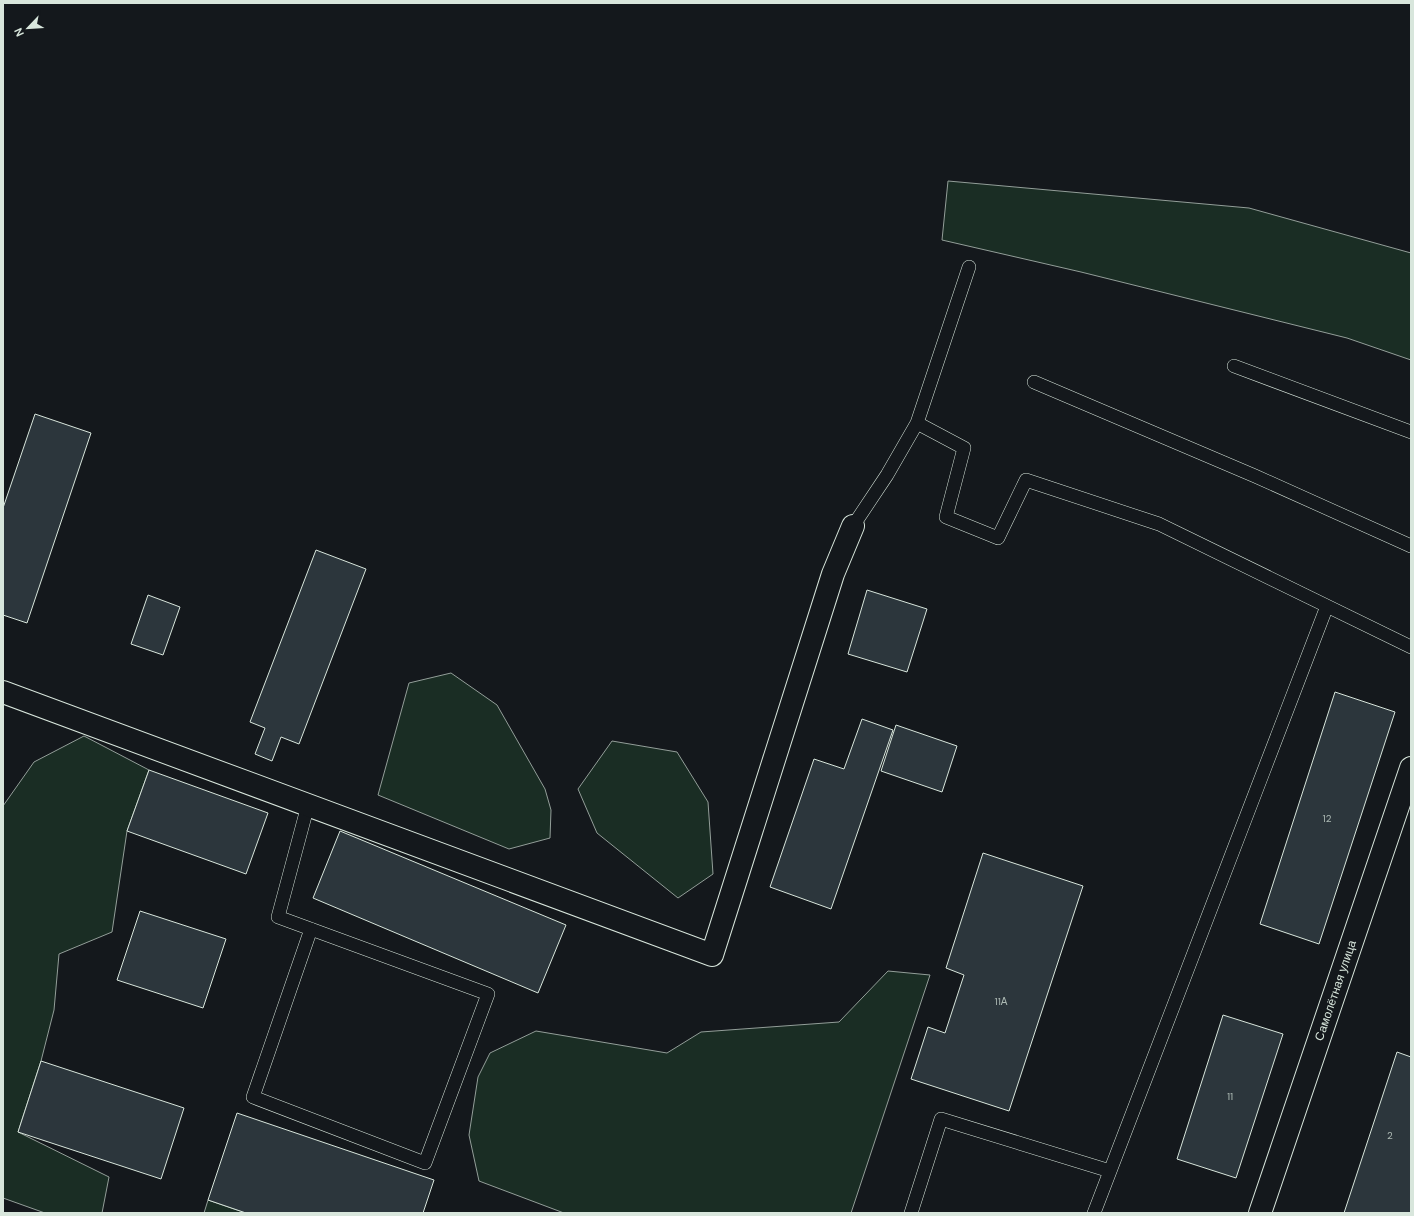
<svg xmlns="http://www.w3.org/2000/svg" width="1414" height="1216" viewBox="0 0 1414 1216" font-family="'DM Sans',sans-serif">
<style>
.green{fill:#1a2d24;stroke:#939e99}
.building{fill:#2c363c;stroke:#d8e6dc}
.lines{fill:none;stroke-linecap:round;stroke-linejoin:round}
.service-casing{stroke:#d8e6dc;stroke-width:14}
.minor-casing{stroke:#d8e6dc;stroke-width:24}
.service{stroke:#14181c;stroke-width:13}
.minor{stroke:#14181c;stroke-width:22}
.labels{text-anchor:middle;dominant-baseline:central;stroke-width:3;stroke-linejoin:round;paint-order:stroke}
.number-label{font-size:10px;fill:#adbab4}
.street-label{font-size:12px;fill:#d8e6dc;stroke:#14181c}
</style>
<rect width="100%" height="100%" fill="#14181c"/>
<!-- green -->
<path class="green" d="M948,181L1249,208L1411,253V360L1347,338L1081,272L942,240Z
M451,673L497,705L545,789L551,810L550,838L509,849L378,795L409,683Z
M84,736L149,770L127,831L112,932L59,954L54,1010L41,1061L18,1132L109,1177L102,1213H45L3,1198V806L34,762Z
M612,741L677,752L708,802L713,874L678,898L597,833L578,789Z
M888,971L930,975L851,1213H564L479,1181L469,1135L478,1077L490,1053L536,1031L667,1053L701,1032L839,1022Z
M208,1200L246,1213H204Z"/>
<!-- building -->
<path class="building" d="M35,414L91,433L27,623L3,615V508Z
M316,550L366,569L299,744L281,737L272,761L255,754L265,728L250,722Z
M867,590L927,609L907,672L848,654Z
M148,595L180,607L163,655L131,644Z
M1335,692L1395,712L1319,944L1260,924Z
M862,719L893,730L831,909L770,887L814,759L844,769Z
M896,725L957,746L942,792L881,771Z
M149,770L268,813L246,874L127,831Z
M340,831L566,925L538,993L313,898Z
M983,853L1083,886L1009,1111L911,1079L928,1027L945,1033L964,975L946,968Z
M140,911L226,939L203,1008L117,980Z
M1223,1015L1283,1034L1236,1178L1177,1159Z
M1397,1052L1411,1057V1213H1344Z
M41,1061L184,1108L161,1179L18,1132Z
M237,1113L434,1180L423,1213H246L208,1200Z"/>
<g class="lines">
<!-- service casing -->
<g class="service-casing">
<path id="service" d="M1234,366L1411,432
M1034,382L1255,476L1411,546
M917,423L964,448L946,517L998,538L1026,480L1159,524L1411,647
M853,526L887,475L917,423L969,267
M308,805L278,917L488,994L425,1163L253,1097L311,929
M911,1213L941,1119L1110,1171
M1094,1213L1327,606"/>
</g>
<!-- minor casing -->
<g class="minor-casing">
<g id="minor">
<path d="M3,692L712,955L833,574L853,526"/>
<path id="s1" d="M1260,1213L1411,768"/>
</g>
</g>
<!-- service -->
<use href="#service" class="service"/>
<!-- minor -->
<use href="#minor" class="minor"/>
</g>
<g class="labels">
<!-- number labels -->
<g class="number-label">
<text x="1327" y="818">12</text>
<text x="1001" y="1001">11А</text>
<text x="1230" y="1096">11</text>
<text x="1390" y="1135">2</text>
</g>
<!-- street labels -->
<g class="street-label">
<text stroke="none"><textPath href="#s1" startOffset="235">Самолётная улица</textPath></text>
</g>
</g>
<!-- border -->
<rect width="1414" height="1216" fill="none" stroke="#d8e6dc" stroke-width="8"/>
<!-- north arrow -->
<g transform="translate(28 28) rotate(245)" stroke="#14181c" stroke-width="3" paint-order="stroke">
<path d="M0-3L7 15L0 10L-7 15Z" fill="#d8e6dc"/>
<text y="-6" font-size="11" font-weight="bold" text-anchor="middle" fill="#d8e6dc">N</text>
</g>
</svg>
